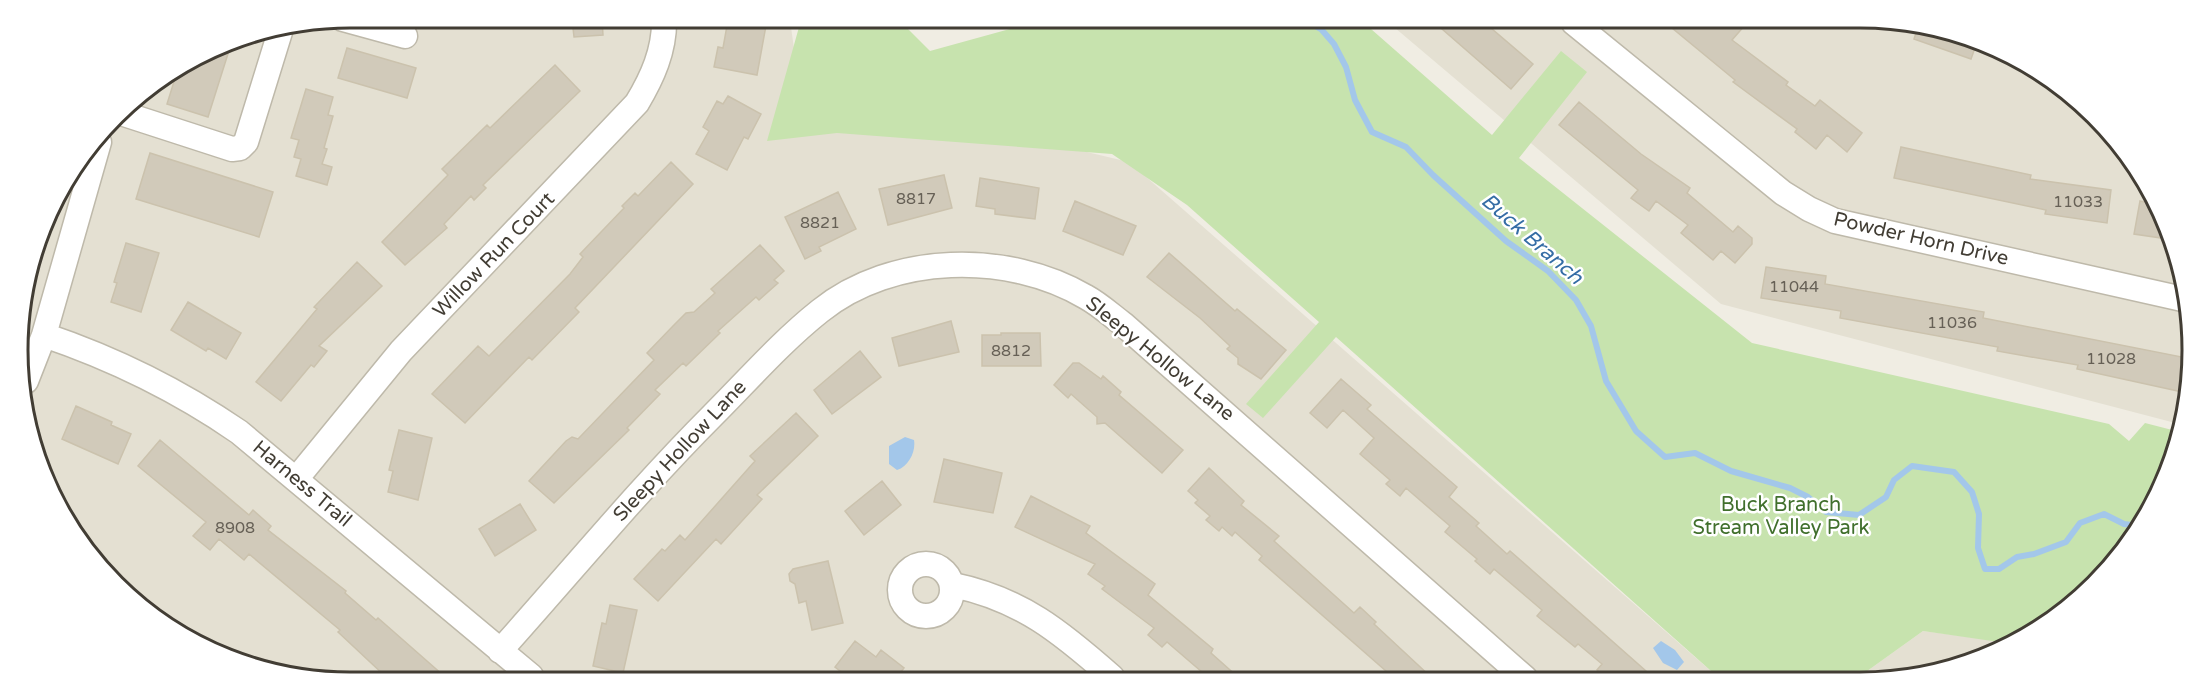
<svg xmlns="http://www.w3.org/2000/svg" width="2211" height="700" font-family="'Varela Round',sans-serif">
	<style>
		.residential { fill: #e4e0d2 }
		.green { fill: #c7e3ae }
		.water { fill: #a3c7ea }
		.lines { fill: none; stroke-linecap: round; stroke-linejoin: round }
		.stream { stroke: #a3c7ea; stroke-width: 6 }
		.building { fill: #d1caba; stroke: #cbc2ad; stroke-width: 1.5 }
		.minor-casing { stroke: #beb9aa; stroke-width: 27 }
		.minor { stroke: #fff; stroke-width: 24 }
		.labels { text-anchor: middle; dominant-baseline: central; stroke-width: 5; stroke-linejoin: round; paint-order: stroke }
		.number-label { font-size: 16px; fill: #666056 }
		.street-label { font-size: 20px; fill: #423d34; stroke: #fff }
		.park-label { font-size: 20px; fill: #406f2c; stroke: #fff }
		.water-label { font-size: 21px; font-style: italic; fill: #356da5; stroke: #fff }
		.rim { fill: none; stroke: #423d34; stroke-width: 3 }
	</style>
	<rect width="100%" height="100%" fill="#f0ede3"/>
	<path class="residential" d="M350 18 790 20 799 84 1129 162 1720 679 285 676 165 626 74 535 29 436 21 307 52 203 131 101 223 43Z
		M1388 22 1926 24 2046 74 2137 166 2187 286V415L2183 425 1721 304Z
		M1923 631 2015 643 2008 648 1905 679H1856Z"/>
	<path class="green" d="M801 20H899L930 51 1017 27 1012 21 1363 22 1492 135 1561 51 1587 72 1519 158 1752 343 2109 424 2129 441 2145 423 2180 432 2149 516 2080 599 2013 644 1923 631 1856 679H1720L1336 337 1263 418 1246 404 1319 322 1187 205 1112 154 837 133 767 141Z"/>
	<path class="water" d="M905 437 914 440C916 451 909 466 897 470L889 464V446Z
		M1661 641 1675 650 1684 662 1677 670 1663 663 1653 648Z"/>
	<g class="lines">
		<path class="stream" d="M1308 22 1321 29 1334 44 1346 67 1355 100 1372 132 1406 147 1433 175 1506 241 1548 271 1576 300 1591 326 1606 381 1636 431 1665 457 1695 453 1731 471 1790 488 1808 497 1826 512 1859 515 1886 497 1894 480 1912 466 1954 472 1972 492 1979 514 1978 548 1985 569H1999L2017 557 2034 554 2066 542 2080 523 2104 514 2124 524 2140 526"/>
	</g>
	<path class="building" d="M572 19H602L603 35 574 37Z
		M728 20H767L757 75 714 67 718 47 723 48Z
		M1434 22 1485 23 1533 64 1511 89Z
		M1666 23 1746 24 1732 40 1788 82 1786 85 1815 106 1820 100 1862 133 1847 152 1827 135 1816 149 1795 132 1797 129 1733 82 1735 80Z
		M1919 24H1926L1976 45 1971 59 1914 39Z
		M232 41 208 117 167 104 177 72 223 43Z
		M347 48 416 68 407 98 338 78Z
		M555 65 580 91 483 185 486 188 474 200 471 196 444 224 447 228 405 265 382 242 448 175 442 169 487 125 490 128Z
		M306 89 333 97 328 115 333 116 324 148 327 149 322 164 332 167 327 185 296 176 301 159 294 157 299 140 291 138Z
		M728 96 761 114 748 139 744 137 727 170 696 154 709 131 703 127 717 101 723 104Z
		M1579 102 1641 154 1690 188 1687 193 1733 232 1738 226 1752 238V244L1735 263 1721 251 1713 260 1681 233 1688 225 1656 201 1649 211 1631 198 1638 190 1559 125Z
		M1901 147 2031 175 2030 179 2111 190 2107 223 2045 214 2046 210 1894 178Z
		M150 153 273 192 259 237 136 199Z
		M671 162 693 184 575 308 579 312 532 360 529 357 465 423 432 394 478 346 489 356 570 274 583 257 580 254 624 208 622 206 635 193 638 196Z
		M944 175 952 208 888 225 879 189Z
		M980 178 1039 188 1035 219 995 214V209L976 206Z
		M838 192 856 229 819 247 821 251 805 259 785 217Z
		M1075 201 1136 226 1123 255 1063 231Z
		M2140 201 2153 204 2168 239 2134 234Z
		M126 243 159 253 141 312 111 302 117 283 114 282Z
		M760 245 784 271 774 280 778 283 759 300 756 297 718 331 720 333 686 366 683 363 655 390 660 394 627 428 629 430 554 503 529 481 566 441 572 437 578 439 654 360 647 353 673 326 686 313 694 312 715 293 711 289Z
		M1169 253 1235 311 1237 309 1286 350 1261 379 1238 364V358L1227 349 1230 346 1200 318 1147 277Z
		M357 262 382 286 319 346 327 351 314 367 311 365 281 401 256 382 317 309 314 307Z
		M1766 267 1826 276 1825 284 1984 312 1983 318 2187 358V393L2077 369 2078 365 1997 351 1998 347 1840 318 1841 311 1761 298Z
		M188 302 241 333 226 359 208 348 206 351 171 330Z
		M951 321 959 352 899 366 892 338Z
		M1001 333H1040L1041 366H982V335H1001Z
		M860 351 881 377 832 414 814 390Z
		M1073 363H1079L1101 379 1103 376 1121 392 1119 395 1183 450 1162 473 1105 423 1097 424V417L1071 394 1068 398 1054 385Z
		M1341 379 1371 405 1367 409 1457 487 1449 497 1479 523 1476 526 1507 554 1510 551 1655 679 1607 678 1597 670 1602 664 1578 644 1575 647 1537 616 1542 610 1494 569 1490 574 1475 561 1477 559 1445 532 1450 526 1406 488 1400 496 1386 484 1390 480 1360 454 1374 438 1343 410 1327 428 1310 413Z
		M76 406 112 422 111 425 131 434 118 464 62 439Z
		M796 413 818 436 757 495 762 499 721 544 716 539 658 601 634 579 662 549 665 551 680 535 685 540 755 461 750 456Z
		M399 430 432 438 418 500 388 492 393 471 389 470Z
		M160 440 249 515 253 510 271 526 268 530 346 591 345 593 376 620 378 618 444 676H385L338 632 340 630 249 554 244 560 219 539 210 550 193 536 206 522 138 466Z
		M944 459 1002 473 993 513 934 502Z
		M1209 468 1244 501 1241 505 1279 536 1274 541 1354 613 1360 607 1376 622 1374 624 1432 678H1394L1259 560 1262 556 1235 532 1232 536 1222 527 1219 531 1206 520 1210 516 1195 503 1198 500 1188 491Z
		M882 481 901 505 864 535 845 511Z
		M1031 496 1090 526 1086 533 1155 584 1148 595 1213 649 1211 653 1239 678H1209L1167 642 1162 647 1148 635 1154 628 1102 589 1105 586 1088 574 1095 564 1015 527Z
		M520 504 536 530 495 556 479 529Z
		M828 561 843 623 812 630 806 601 799 603 795 584 790 581 789 574 793 569Z
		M610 605 637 610 623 673 593 666 602 623 606 624Z
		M855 641 876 657 881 650 904 668 897 677H848L835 667Z"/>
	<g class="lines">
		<defs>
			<path id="minor" d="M343 19 405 36
				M1574 23 1783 193 1809 209 1835 221 2187 300
				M121 113 232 149 240 148 246 142 280 32
				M44 335C115 359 178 390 239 432L531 676
				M26 381 44 335 99 142
				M297 478 401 351 637 103C652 78 665 50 664 19
				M900 590a26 26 0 1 1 52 0a26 26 0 1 1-52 0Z
				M953 585C1021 599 1061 632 1112 677
				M500 651C571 572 638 490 713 415 748 380 781 342 820 311 892 253 1008 251 1086 297 1099 304 1111 315 1123 324L1525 678"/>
		</defs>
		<use href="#minor" class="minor-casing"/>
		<use href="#minor" class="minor"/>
	</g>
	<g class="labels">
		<g class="number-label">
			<text x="916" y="199">8817</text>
			<text x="2078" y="202">11033</text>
			<text x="820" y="223">8821</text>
			<text x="1794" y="287">11044</text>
			<text x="1952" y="323">11036</text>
			<text x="1011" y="351">8812</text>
			<text x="2111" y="359">11028</text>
			<text x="235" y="528">8908</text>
		</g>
		<g class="street-label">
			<text transform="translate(1921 239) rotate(13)">Powder Horn Drive</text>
			<text transform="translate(494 255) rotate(-46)">Willow Run Court</text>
			<text transform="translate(1160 359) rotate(39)">Sleepy Hollow Lane</text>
			<text transform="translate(680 451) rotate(-47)">Sleepy Hollow Lane</text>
			<text transform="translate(302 484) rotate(40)">Harness Trail</text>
		</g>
		<g class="park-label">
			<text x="1781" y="505">Buck Branch<tspan x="1781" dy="23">Stream Valley Park</tspan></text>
		</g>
		<g class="water-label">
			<text transform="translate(1532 239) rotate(41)">Buck Branch</text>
		</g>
	</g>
	<path d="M0 0H2211V700H0ZM350 28H1860A322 322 0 0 1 2182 350V350A322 322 0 0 1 1860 672H350A322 322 0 0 1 28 350V350A322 322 0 0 1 350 28Z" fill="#fff" fill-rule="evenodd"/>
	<path class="rim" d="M350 28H1860A322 322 0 0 1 2182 350V350A322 322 0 0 1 1860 672H350A322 322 0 0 1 28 350V350A322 322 0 0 1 350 28Z"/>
</svg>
